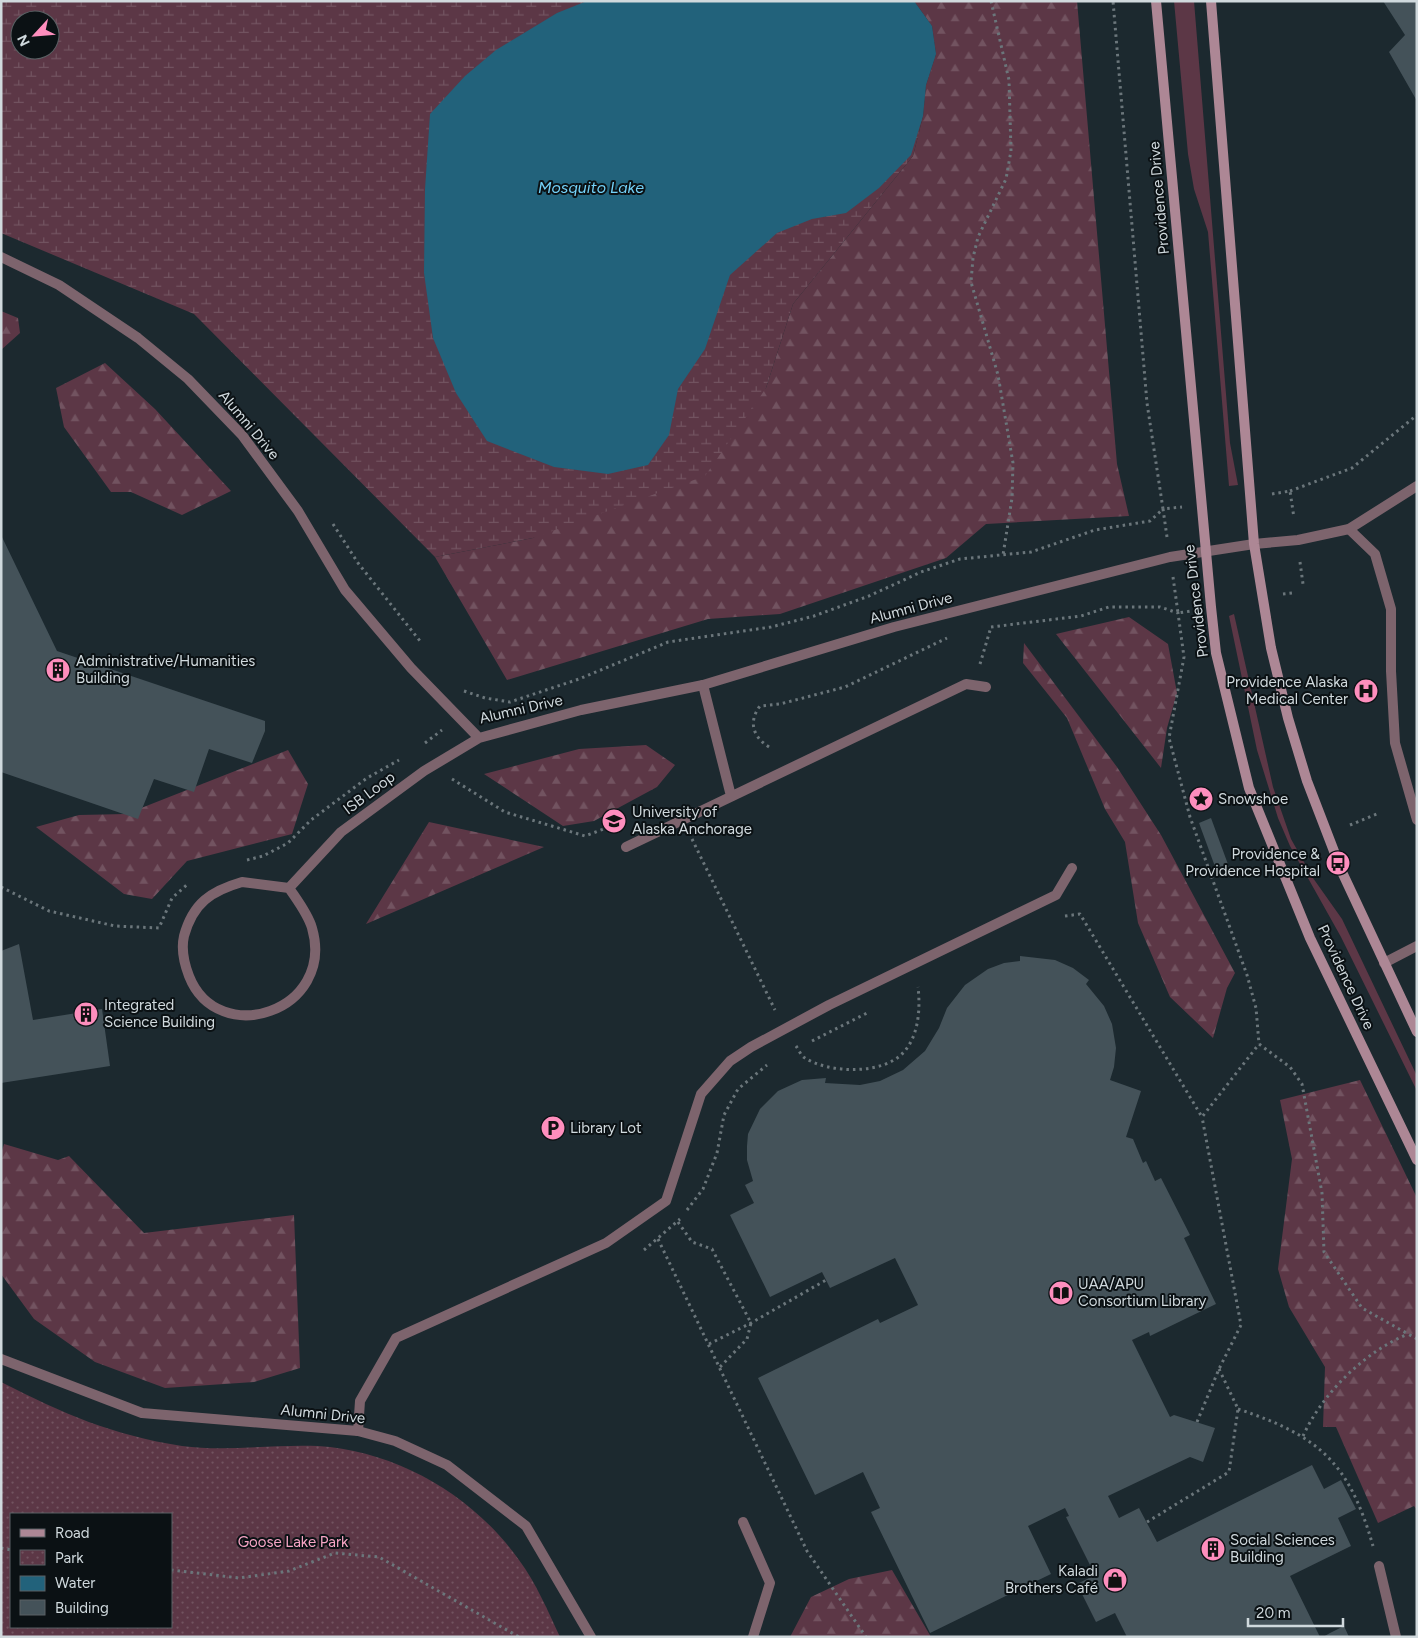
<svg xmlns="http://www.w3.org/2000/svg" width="1418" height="1638" font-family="Figtree,sans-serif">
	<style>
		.grass { fill: #5c3746 }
		.forest { fill: url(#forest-firs) }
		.wetland { fill: url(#wetland-marsh); fill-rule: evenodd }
		.park { fill: url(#park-dots); fill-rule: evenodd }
		.water { fill: #22627b }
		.building { fill: #445259 }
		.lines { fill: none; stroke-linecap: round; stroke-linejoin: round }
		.path { stroke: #6b767b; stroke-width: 3; stroke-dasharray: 2.5 4; stroke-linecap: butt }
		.lane { stroke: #7d646d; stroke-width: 10 }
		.street { stroke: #7d646d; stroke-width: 10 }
		.secondary { stroke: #ad8795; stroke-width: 10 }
		.labels { text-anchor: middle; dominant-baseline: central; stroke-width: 4; stroke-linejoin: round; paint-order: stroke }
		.street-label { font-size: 15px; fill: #d0d9dd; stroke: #0b1114 }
		.poi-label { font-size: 15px; fill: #d0d9dd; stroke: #0b1114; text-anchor: start }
		.park-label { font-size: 15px; fill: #f7a5c5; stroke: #0b1114 }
		.water-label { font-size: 16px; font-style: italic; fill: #74d2f9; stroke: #0b1114 }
	</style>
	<defs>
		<pattern id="forest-firs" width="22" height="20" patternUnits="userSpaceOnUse" patternTransform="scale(1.25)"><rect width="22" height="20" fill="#5c3746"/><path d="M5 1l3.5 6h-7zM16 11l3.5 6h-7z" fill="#725360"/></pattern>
		<pattern id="wetland-marsh" width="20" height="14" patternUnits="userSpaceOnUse" patternTransform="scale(1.25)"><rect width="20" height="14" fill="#5c3746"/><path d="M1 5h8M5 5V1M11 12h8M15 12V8" fill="none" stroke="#725360"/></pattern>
		<pattern id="park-dots" width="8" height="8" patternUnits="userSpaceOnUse" patternTransform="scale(1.25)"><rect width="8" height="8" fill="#5c3746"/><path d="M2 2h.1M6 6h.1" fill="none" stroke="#725360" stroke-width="1.8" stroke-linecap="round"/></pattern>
	</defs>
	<rect width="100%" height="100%" fill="#1c292f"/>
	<path class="grass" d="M1174 1H1194L1230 443 1238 485 1229 486 1208 232 1194 189 1188 154Z
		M1234 614 1273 787 1291 839 1313 878 1342 919 1417 1076V1091L1341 937 1290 846 1278 818 1257 750 1229 616Z"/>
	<path class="forest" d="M914 1H1077L1117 464 1129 516 986 524 946 558 780 614 708 619 507 680 435 557 533 538 766 388 793 304 913 156 923 116 926 85 936 54 932 26Z
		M1 311 18 318 20 333 1 350Z
		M105 363 155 409 231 491 182 515 131 492H111L64 427 56 388Z
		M1129 617 1168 644 1177 693 1167 728 1161 768 1056 634Z
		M1024 643 1117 767 1161 835 1235 973 1227 988 1213 1038 1170 997 1138 923 1125 842 1105 809 1067 718 1023 663Z
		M646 745 675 765 657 787 594 821 563 826 484 774 579 749Z
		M288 750 308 784 292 834 187 861 152 899 124 894 36 827 79 815 126 814Z
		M429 822 544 847 366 924Z
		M1360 1080 1417 1198V1510L1414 1506 1378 1523 1336 1427H1323L1325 1367 1289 1307 1278 1269 1292 1159 1280 1100Z
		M4 1144 58 1160 69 1156 144 1233 294 1215 300 1368 254 1382 165 1388 95 1362 34 1319 1 1274V1154Z
		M892 1570 931 1637H790L811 1597 849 1579Z"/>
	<path class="wetland" d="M1 1H914L932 26 936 54 926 85 923 116 913 156 793 304 766 388 705 476 533 538 435 557 194 314 1 233ZM20 20H50V50H20Z"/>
	<path class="park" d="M1 1382C64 1414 112 1435 182 1446 227 1452 273 1444 318 1446 397 1451 474 1496 519 1560 536 1583 548 1611 560 1637H1ZM11 1514H171V1627H11Z"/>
	<path class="water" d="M587 1H914L932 26 936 54 926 85 923 116 911 155 879 188 846 213 812 219 777 233 730 275 705 349 678 389 669 435 648 465 608 474 554 467 487 441 456 393 433 338 424 273 425 189 430 114 465 76 496 50 557 13Z"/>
	<path class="building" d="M1383 1H1417V101L1389 52 1405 35Z
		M1 535 57 651 265 721V731L252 763 209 749 194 792 154 779 138 819 1 772Z
		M1211 818 1229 867 1217 872 1199 823Z
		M19 944 33 1020 102 1009 110 1066 1 1083V951Z
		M1020 956 1055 960 1073 968 1089 980 1086 984 1104 1006 1112 1024 1116 1048 1114 1067 1110 1080 1141 1091 1126 1137 1133 1139 1143 1163 1146 1161 1155 1181 1161 1178 1190 1235 1184 1238 1216 1304 1150 1336 1149 1332 1132 1340 1170 1417 1174 1415 1215 1428 1203 1462 1190 1457 1108 1496 1119 1518 1139 1508 1157 1542 1312 1465 1324 1489 1341 1480 1356 1509 1338 1518 1351 1546 1290 1576 1320 1637H1127L1115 1613 1096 1622 1077 1584 1095 1575 1066 1517 1069 1516 1065 1508 1028 1526 1051 1574 930 1633 871 1512 880 1508 863 1472 815 1495 758 1378 878 1319 880 1323 918 1305 895 1258 830 1288 822 1272 770 1297 730 1215 754 1203 745 1185 753 1181 747 1160V1146L748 1134 760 1109 778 1091 802 1080 826 1078 825 1083 860 1085 880 1081 903 1070 925 1051 939 1028 947 1008 965 985 988 969 1004 963 1020 961Z
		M1344 1626 1349 1637H1323L1330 1633Z"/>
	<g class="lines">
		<path class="path" d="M991 1 1009 80 1011 151 1006 179 978 237 973 258 971 282 998 375 1013 463 1012 498 1003 555
			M1290 491 1352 468 1417 415
			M1272 494 1290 491 1294 518
			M333 524 358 563 420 641
			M1167 537 1163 509 1182 507
			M1300 562 1303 584
			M1173 577 1178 613 1191 611
			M1283 594 1292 593
			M991 627 1081 616 1109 607H1160L1178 613 1184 657 1169 738 1190 817 1247 975 1256 1008 1259 1044 1290 1067 1302 1084 1322 1193 1324 1252 1362 1308 1417 1339
			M980 664 991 627
			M464 691 485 698 510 702 579 679 668 642 771 627 814 616 869 596 921 572 960 559 1031 552 1095 530 1150 521 1163 509 1147 403 1113 1
			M425 743 442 730
			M769 747C753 737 748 722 760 706L780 704 845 687 947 638
			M452 779 505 812 585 836 625 821
			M1350 825 1379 813
			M692 839 775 1010
			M247 860 263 856 288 843 311 820 367 778 399 760
			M1 887 49 911 115 926 159 928 172 898 189 883
			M1065 916 1080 914 1202 1117 1259 1044
			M812 1041 869 1012
			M796 1046C799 1050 801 1056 805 1058 827 1072 871 1074 894 1060 918 1046 921 1012 918 987
			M687 1210 703 1189 717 1153 724 1115 738 1089 767 1065
			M678 1222 692 1242 712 1249 751 1323 747 1339 720 1367
			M658 1239 807 1551 866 1637
			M644 1250 680 1219
			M709 1344 751 1323 826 1280
			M1238 1409C1319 1436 1349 1462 1373 1546
			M1197 1422 1219 1369 1241 1325 1202 1117
			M1303 1436C1322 1394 1364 1352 1408 1334
			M1147 1522 1229 1472 1238 1409 1219 1369
			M1 1548 11 1550
			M171 1570 239 1578 289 1571 335 1553 379 1557 519 1637"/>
		<path class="lane" d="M1349 529 1375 554 1391 609V671L1395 743 1417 820
			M703 685 731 796
			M626 847 966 684 986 687
			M1384 963 1417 946
			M358 1431 360 1401 396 1338 606 1243 666 1201 701 1094 730 1061 751 1047 829 1005 1056 895 1072 868
			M743 1522 770 1583 753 1637
			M1379 1566 1396 1637"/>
		<path class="street" d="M1 257 59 285 138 338 188 379 242 435 298 511 345 590 411 668 479 738 581 710 703 685 894 627 1170 557 1254 544 1298 540 1349 529 1417 486
			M242 882 289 888C297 900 308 914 312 928 336 1011 218 1050 189 976 184 963 181 949 184 936 193 903 211 891 242 882Z
			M289 888 341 832 424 771 479 738
			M1 1359 142 1413 358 1431 395 1441 447 1465 526 1526 591 1637"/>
		<path class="secondary" d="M1156 1 1211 607 1216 653 1249 788 1310 938 1417 1160
			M1211 1 1254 544 1271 648 1288 718 1307 781 1342 872 1417 1032"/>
	</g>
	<defs>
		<symbol id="building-disc" viewBox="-11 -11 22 22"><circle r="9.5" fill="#fe8ebd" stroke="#0b1114"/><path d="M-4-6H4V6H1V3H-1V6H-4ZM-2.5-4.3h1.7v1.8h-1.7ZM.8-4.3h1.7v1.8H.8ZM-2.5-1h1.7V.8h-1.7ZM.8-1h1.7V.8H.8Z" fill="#111"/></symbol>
		<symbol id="hospital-disc" viewBox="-11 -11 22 22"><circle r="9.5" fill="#fe8ebd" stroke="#0b1114"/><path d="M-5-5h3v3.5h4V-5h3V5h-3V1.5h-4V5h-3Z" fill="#111"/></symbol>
		<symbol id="sight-disc" viewBox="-11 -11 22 22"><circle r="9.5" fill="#fe8ebd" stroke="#0b1114"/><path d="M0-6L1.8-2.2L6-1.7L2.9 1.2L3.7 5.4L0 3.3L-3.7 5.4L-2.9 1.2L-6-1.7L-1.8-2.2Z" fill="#111"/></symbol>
		<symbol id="university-disc" viewBox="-11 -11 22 22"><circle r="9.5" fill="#fe8ebd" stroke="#0b1114"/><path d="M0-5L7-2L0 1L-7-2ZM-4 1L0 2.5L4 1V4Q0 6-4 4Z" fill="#111"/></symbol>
		<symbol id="bus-disc" viewBox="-11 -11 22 22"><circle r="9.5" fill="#fe8ebd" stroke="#0b1114"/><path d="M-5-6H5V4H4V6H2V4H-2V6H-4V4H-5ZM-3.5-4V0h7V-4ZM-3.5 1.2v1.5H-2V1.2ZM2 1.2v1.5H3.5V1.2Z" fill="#111"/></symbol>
		<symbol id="parking-disc" viewBox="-11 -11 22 22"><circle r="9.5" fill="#fe8ebd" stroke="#0b1114"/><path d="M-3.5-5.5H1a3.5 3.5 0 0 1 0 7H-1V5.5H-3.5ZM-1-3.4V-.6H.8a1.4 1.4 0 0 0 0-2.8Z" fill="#111"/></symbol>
		<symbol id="library-disc" viewBox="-11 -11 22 22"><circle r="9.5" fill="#fe8ebd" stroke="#0b1114"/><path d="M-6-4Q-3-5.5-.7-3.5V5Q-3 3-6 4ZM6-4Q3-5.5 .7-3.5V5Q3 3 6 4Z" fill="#111"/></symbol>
		<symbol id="shop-disc" viewBox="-11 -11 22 22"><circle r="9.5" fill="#fe8ebd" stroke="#0b1114"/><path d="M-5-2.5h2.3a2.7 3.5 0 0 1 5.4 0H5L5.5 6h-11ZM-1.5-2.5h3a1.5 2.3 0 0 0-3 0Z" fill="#111"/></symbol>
	</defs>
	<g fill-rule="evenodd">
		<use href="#building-disc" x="44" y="656" width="28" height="28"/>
		<use href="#hospital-disc" x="1352" y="677" width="28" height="28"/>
		<use href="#sight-disc" x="1187" y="785" width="28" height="28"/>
		<use href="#university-disc" x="600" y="807" width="28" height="28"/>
		<use href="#bus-disc" x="1324" y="849" width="28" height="28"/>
		<use href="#building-disc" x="72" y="1000" width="28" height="28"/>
		<use href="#parking-disc" x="539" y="1114" width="28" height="28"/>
		<use href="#library-disc" x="1047" y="1279" width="28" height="28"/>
		<use href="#building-disc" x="1199" y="1535" width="28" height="28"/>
		<use href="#shop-disc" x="1101" y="1566" width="28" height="28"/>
	</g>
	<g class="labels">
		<g class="street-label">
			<text transform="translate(1159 198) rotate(-95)">Providence Drive</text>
			<text transform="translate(249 425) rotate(50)">Alumni Drive</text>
			<text transform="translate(1196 601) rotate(-97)">Providence Drive</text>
			<text transform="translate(911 608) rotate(-15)">Alumni Drive</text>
			<text transform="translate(521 709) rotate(-13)">Alumni Drive</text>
			<text transform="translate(369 793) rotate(-37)">ISB Loop</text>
			<text transform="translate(1346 977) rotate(65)">Providence Drive</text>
			<text transform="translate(323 1414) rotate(6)">Alumni Drive</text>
		</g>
		<g class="poi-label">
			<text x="76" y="661">Administrative/Humanities<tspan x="76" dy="17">Building</tspan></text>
			<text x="1348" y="682" text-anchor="end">Providence Alaska<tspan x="1348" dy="17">Medical Center</tspan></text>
			<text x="1218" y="799">Snowshoe</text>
			<text x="632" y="812">University of<tspan x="632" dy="17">Alaska Anchorage</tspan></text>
			<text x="1320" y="854" text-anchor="end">Providence &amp;<tspan x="1320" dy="17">Providence Hospital</tspan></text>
			<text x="104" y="1005">Integrated<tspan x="104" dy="17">Science Building</tspan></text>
			<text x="570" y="1128">Library Lot</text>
			<text x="1078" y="1284">UAA/APU<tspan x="1078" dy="17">Consortium Library</tspan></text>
			<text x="1230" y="1540">Social Sciences<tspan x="1230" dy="17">Building</tspan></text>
			<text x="1098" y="1571" text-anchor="end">Kaladi<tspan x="1098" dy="17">Brothers Café</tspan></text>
		</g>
		<g class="park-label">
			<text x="293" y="1542">Goose Lake Park</text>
		</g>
		<g class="water-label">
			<text x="591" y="187">Mosquito Lake</text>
		</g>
	</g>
	<rect width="1418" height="1638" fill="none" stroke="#d0d9dd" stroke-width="5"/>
	<rect x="10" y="1513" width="162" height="115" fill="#0b1114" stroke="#5a6164"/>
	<rect x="20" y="1529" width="25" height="8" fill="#ad8795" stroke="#5a6164"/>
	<text x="55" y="1538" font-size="15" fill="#d0d9dd">Road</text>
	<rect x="20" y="1550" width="25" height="15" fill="url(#park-dots)" stroke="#5a6164"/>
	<text x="55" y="1563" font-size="15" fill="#d0d9dd">Park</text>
	<rect x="20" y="1576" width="25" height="15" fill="#22627b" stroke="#5a6164"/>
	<text x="55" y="1588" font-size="15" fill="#d0d9dd">Water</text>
	<rect x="20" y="1600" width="25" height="15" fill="#445259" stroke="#5a6164"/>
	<text x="55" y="1613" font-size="15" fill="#d0d9dd">Building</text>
	<g transform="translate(35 35) rotate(244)"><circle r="24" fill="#0b1114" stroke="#5a6164"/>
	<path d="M0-4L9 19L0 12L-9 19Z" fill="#fe8ebd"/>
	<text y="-8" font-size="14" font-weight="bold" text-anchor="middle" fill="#d0d9dd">N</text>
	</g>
	<path d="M1248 1618v8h95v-8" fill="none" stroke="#d0d9dd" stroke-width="2.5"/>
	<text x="1256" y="1618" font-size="15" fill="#d0d9dd" stroke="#0b1114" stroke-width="4" paint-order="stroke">20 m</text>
</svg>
